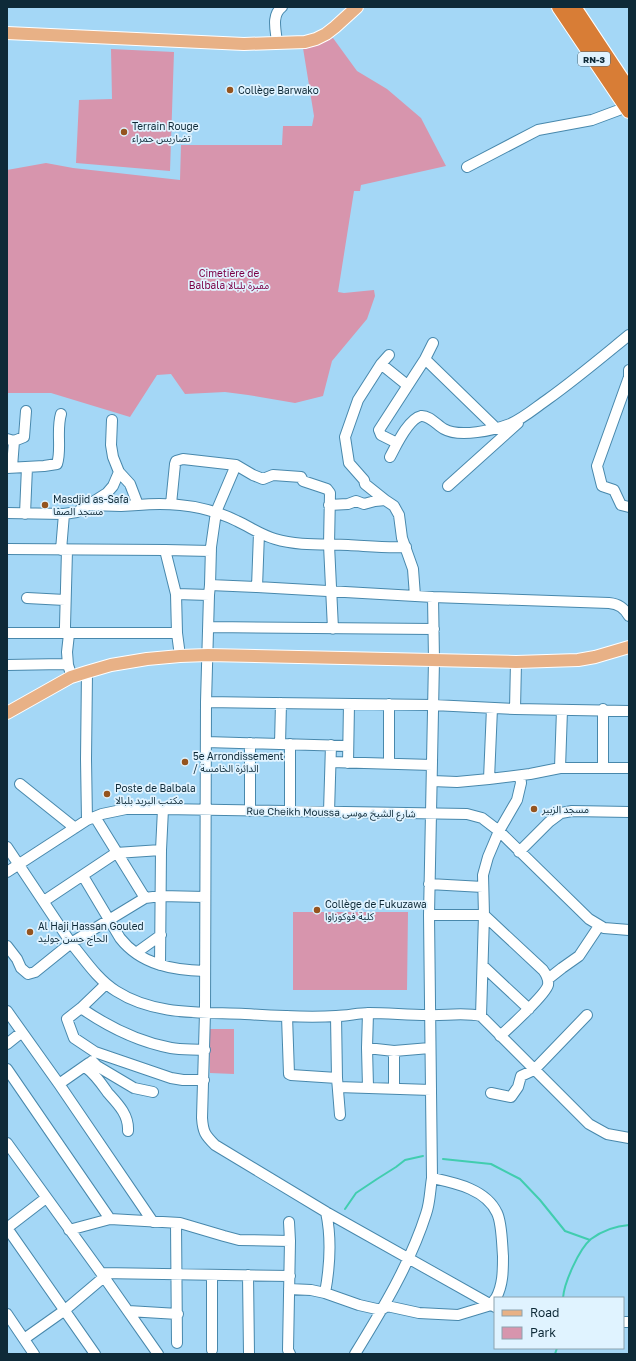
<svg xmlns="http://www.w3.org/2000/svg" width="636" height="1361" font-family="'Golos Text','Noto Sans Arabic',sans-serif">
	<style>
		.green { fill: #d795ad }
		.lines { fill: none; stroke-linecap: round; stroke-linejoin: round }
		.stream { stroke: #41cdaf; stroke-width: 2 }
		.minor-casing { stroke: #4888ac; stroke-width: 12 }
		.major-casing { stroke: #fff; stroke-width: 14 }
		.highway-casing { stroke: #fff; stroke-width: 16 }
		.minor { stroke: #fff; stroke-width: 10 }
		.major { stroke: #e8b186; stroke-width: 12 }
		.highway { stroke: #d87d36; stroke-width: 14 }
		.poi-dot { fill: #95541f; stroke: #e0f3ff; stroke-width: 1.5 }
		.labels { text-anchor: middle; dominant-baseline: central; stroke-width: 3.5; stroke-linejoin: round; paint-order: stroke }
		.shield { fill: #e0f3ff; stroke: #4d6674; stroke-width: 1 }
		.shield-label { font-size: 9px; font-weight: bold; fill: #0e2a38 }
		.poi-label { font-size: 10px; fill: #0e2a38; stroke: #e0f3ff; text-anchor: start }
		.park-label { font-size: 10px; fill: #7b0046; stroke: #e0f3ff }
		.street-label { font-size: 10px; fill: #0e2a38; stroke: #e0f3ff }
	</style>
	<rect width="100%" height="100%" fill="#a4d7f6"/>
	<path class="green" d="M333 38 357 71 387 89 421 118 446 166 361 185 360 191H354L338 292 344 293 374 290 375 296 367 319 332 361 323 396 295 403 248 395 225 392 185 394 171 374 157 375 130 417 51 393H7V170L46 163 73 168 180 180 181 145H282L283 126H312L314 116 303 48Z
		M111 49 174 52 170 171 76 163 79 100 112 99Z
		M293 912H408L407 990H293Z
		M209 1029H234V1074L210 1073Z"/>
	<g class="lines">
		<path class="stream" d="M443 1159 491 1164 520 1179 540 1200 565 1231 590 1240
			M345 1209 356 1193 377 1179 396 1167 405 1160 423 1156
			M563 1298C564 1283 579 1249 591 1239 602 1231 615 1226 629 1225
			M555 1354 557 1348"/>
		<defs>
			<path id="minor" d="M277 42C276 31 271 15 282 7
				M467 167 538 130 592 120 627 107
				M425 359 497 429
				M381 364 407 385
				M629 370V377L597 466 602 486 614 490 621 505 629 507
				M112 420 111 445 113 457 119 472 130 484 138 505C171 502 207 506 237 521 250 527 261 535 275 539 298 546 324 544 348 545 368 546 386 548 406 547
				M7 439 14 441 12 467
				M14 441 24 437 26 411
				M397 443 381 435 379 430 425 359 433 343
				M390 457C396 446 408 419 421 416 429 415 437 425 444 429 460 438 494 430 510 424 524 418 535 408 548 399 576 379 602 357 629 335
				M7 468 44 466 57 464C62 449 56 431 61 414
				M448 486 518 423
				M385 500 365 484 364 480 349 463 345 437 358 400 381 364 389 355
				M171 504 175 464 176 461 183 459 236 465 253 475 263 479 273 475 301 477 303 481 327 489 330 493 329 545 333 629
				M89 505 121 506 138 505
				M329 505 348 504 356 501 364 504 375 501 385 500 394 506 399 515 402 538 413 569 415 596
				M7 513 64 514
				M25 514 27 467
				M7 549 165 550 176 594 209 595 206 702 205 1013 202 1118C203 1132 205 1135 215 1145L326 1212 495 1307
				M61 550 64 514 77 512 107 493 113 486 119 472
				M67 550 65 626V630L69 634 67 652 68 665
				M165 550 211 551
				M210 585 211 547 216 512 236 465
				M257 587 259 533
				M209 595 210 585 257 587 433 597 609 603C619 604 624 608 629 616
				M27 598 65 600
				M209 627 434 629
				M7 633H177L176 594
				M177 633 180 656
				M7 665 63 664 68 665 70 671
				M206 702 433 705 515 709 629 711
				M515 709 516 662
				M206 742 348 746
				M280 744 281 703
				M331 762 432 765
				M348 763 349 704
				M389 763V704
				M560 768 562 710
				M603 768V709
				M489 779 492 708
				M432 781 457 782 489 779 530 774 560 768H629
				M20 784 75 828
				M250 811V743
				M290 811V744
				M329 812 331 745
				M95 817 145 898
				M87 820 86 759 87 672
				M7 847 71 943C85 960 98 980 116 991 155 1016 202 1012 245 1014 275 1016 306 1018 336 1016 347 1016 358 1013 369 1013 388 1013 408 1015 427 1015 444 1016 463 1012 481 1016L589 1124 607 1134 629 1138
				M519 852 549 822 561 813 572 811 629 812
				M7 872 87 820 102 814 126 809H163L467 814 482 818 499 831 589 919 604 928 629 930
				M83 876 120 938C141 965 173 970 205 971
				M429 884 483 887
				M44 901 116 853 161 850
				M429 915H484L543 970C546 974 549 979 548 985 546 994 509 1028 500 1036
				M7 946 17 959 21 968 28 974 35 972 71 943 145 898 161 896 205 897
				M136 953 161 935
				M160 965 161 850 163 809
				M483 966 529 1009
				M548 979 562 968 579 956 599 926
				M106 984 81 1008C107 1026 139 1042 171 1048 182 1050 193 1049 205 1050
				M81 1008 67 1019 74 1038 95 1052 171 1078 183 1080H204
				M7 1011 59 1084 153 1222
				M368 1013 367 1048 368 1087
				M287 1016 289 1074 291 1075 337 1078
				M336 1016 337 1078 340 1115
				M481 1016 484 915 483 875 488 857 499 831 517 800 521 783 520 776
				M7 1044 22 1032
				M367 1048 394 1051 430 1048
				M92 1061 97 1066 134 1088 153 1092
				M85 1067C95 1074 101 1083 108 1093 118 1104 129 1115 128 1131
				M7 1069 110 1219
				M59 1084 89 1063
				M338 1087 431 1090
				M394 1088V1051
				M491 1093 511 1097 518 1087 521 1076 534 1070 587 1015
				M7 1143 104 1277 158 1354
				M432 1178C455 1183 486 1189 497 1213 502 1223 502 1245 503 1256 503 1271 503 1285 496 1298
				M46 1198 7 1228 95 1354
				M289 1222 290 1241 288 1350 290 1354
				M176 1223 177 1343
				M69 1230 110 1219 180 1223 224 1236 239 1240 290 1241
				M101 1273 290 1276
				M212 1275V1350
				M248 1275 249 1354
				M289 1289 311 1290 325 1293 359 1305 381 1310 387 1306 419 1313 458 1315 491 1305 495 1299
				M325 1293C330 1266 332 1240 326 1212
				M128 1311 178 1314
				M7 1314 34 1354
				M623 1322H629
				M24 1339 65 1310 104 1277
				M355 1354C382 1310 410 1264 426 1214 430 1203 430 1190 432 1178L429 915 434 660 433 597"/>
			<path id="major" d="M7 33 244 44 305 42 316 39 326 34 335 27 357 7
				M7 713 71 677 87 672 111 665 147 659 180 656 208 655 516 662 578 660 595 657 629 647"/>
			<path id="highway" d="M559 7 629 111
				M574 7 629 90"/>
		</defs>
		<use href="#minor" class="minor-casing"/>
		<use href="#major" class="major-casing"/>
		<use href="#highway" class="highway-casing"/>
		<use href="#minor" class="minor"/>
		<use href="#major" class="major"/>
		<use href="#highway" class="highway"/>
	</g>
	<g class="poi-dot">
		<circle cx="230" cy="90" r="4"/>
		<circle cx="124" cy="132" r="4"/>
		<circle cx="45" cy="505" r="4"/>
		<circle cx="185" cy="762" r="4"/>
		<circle cx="107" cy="794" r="4"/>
		<circle cx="534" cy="809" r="4"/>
		<circle cx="317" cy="910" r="4"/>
		<circle cx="30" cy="932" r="4"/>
	</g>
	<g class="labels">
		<rect class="shield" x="578" y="52" width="32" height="14" rx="3"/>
		<g class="shield-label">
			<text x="594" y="59">RN-3</text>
		</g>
		<g class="poi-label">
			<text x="238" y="90">Collège Barwako</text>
			<text x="132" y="126">Terrain Rouge<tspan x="132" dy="12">تضاريس حمراء</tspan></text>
			<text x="53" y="499">Masdjid as-Safa<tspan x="53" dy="12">مسجد الصفا</tspan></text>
			<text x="193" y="756">5e Arrondissement<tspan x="193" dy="12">/ الدائرة الخامسة</tspan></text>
			<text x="115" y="788">Poste de Balbala<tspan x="115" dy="12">مكتب البريد بلبالا</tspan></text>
			<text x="542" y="809">مسجد الزبير</text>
			<text x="325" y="904">Collège de Fukuzawa<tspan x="325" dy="12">كلية فوكوزاوا</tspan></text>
			<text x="38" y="926">Al Haji Hassan Gouled<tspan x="38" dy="12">الحاج حسن جوليد</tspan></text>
		</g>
		<g class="park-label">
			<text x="229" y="273">Cimetière de<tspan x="229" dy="12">Balbala مقبرة بلبالا</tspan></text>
		</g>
		<g class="street-label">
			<text transform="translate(331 812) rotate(1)">Rue Cheikh Moussa شارع الشيخ موسى</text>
		</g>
	</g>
	<rect width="636" height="1361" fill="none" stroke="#0e2a38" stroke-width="16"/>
	<rect x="494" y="1297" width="130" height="52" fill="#e0f3ff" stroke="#8ca3af"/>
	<rect x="502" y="1310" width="20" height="6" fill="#e8b186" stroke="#8ca3af"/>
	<text x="530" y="1317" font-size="12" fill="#0e2a38">Road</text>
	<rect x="502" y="1327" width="20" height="12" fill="#d795ad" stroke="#8ca3af"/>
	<text x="530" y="1337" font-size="12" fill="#0e2a38">Park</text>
</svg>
